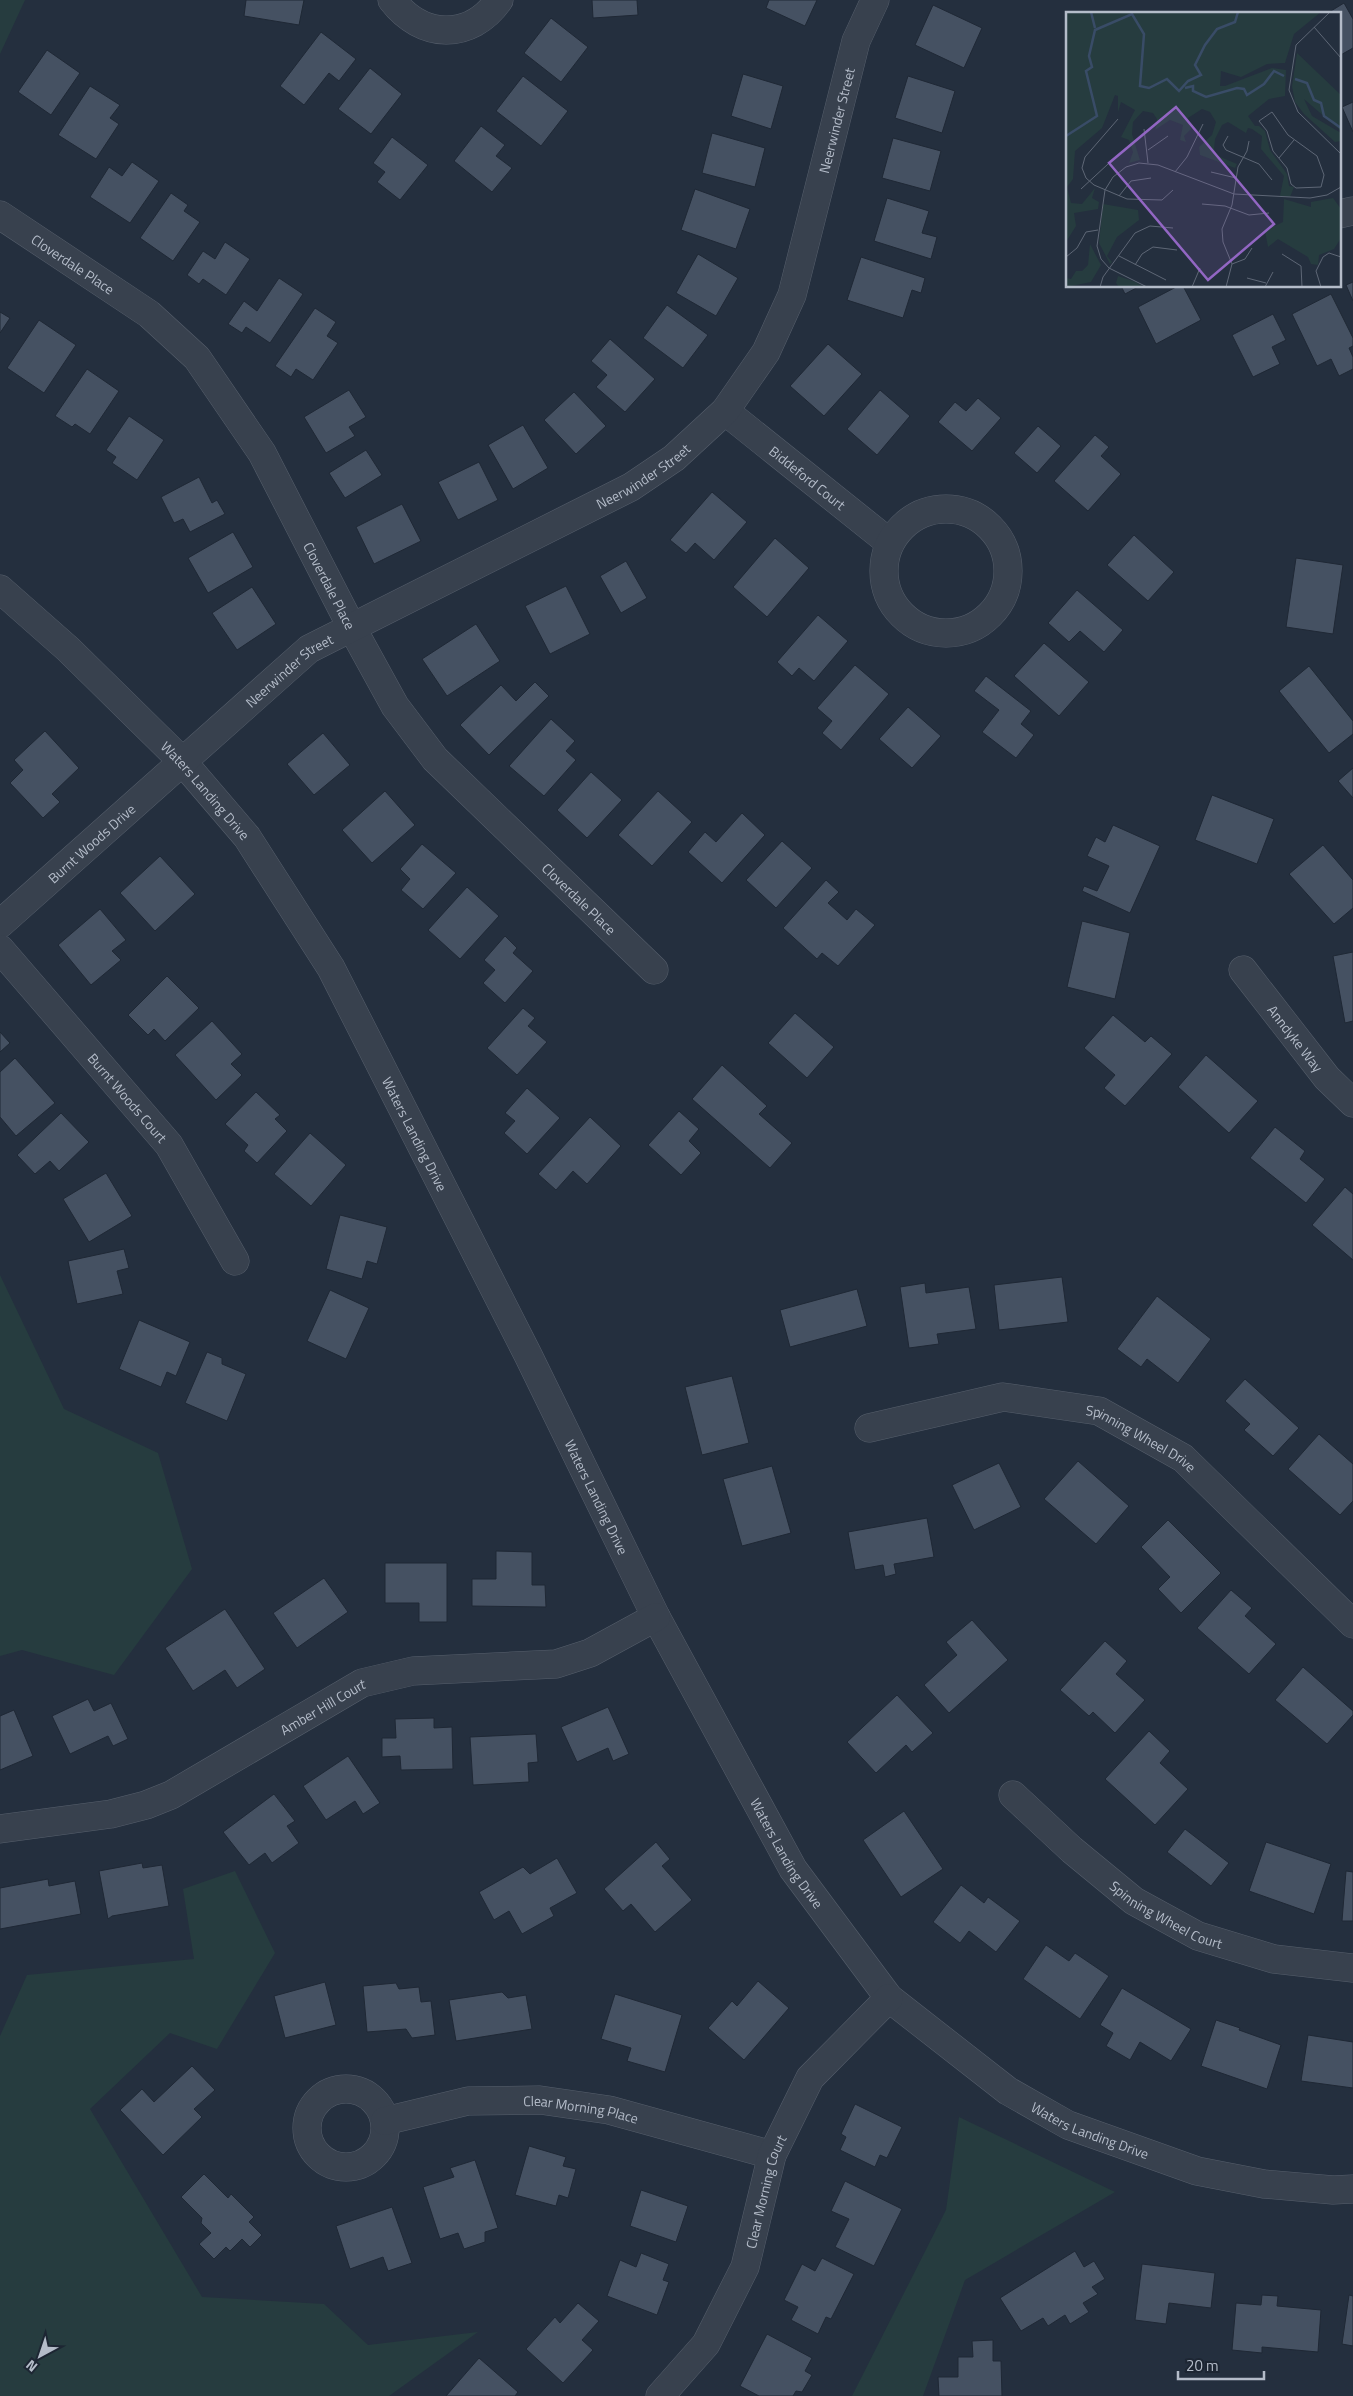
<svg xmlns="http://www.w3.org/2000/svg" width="1353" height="2396" font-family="'Titillium Web',sans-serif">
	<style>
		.green { fill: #263c3f }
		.building { fill: #455162; stroke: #1f2835 }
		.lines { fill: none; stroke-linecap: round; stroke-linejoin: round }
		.minor-casing { stroke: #565f6c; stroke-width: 29 }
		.minor { stroke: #38414e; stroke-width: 28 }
		.labels { text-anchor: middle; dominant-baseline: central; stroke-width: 4; stroke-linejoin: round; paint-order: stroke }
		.street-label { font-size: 14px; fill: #b4bcc9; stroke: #1d2633 }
		.inset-river { fill: none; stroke: #394c67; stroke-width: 2.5 }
		.inset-road { fill: none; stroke: #5e6776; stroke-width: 1 }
		.view { fill: #9266c3; fill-opacity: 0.15; stroke: #9266c3; stroke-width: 2.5 }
		.inset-edge { fill: none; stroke: #b4bcc9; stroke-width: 2.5 }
	</style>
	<rect width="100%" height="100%" fill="#242f3e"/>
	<path class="green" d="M0 0H25L0 54Z
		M0 1275 64 1409 158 1453 192 1569 114 1675 22 1650 0 1656Z
		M235 1871 275 1953 217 2049 170 2033 90 2109 202 2297 324 2304 368 2345 478 2332 389 2396H0V2036L27 1975 194 1959 183 1889Z
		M959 2117 1115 2192 965 2280 923 2396H852L946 2210Z"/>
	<path class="building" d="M246 0H304L299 25 244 16Z
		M592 0H637L638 15 593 18Z
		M769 0H817L805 26 766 8Z
		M1344 3 1353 19V48L1339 56V14H1326Z
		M933 5 982 28 964 68 915 45Z
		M551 18 588 47 561 82 524 53Z
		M321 32 356 59 339 81 329 73 304 105 280 86Z
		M47 50 80 73 51 115 18 92Z
		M370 68 402 94 371 134 338 109Z
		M743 74 783 86 771 129 731 116Z
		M523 76 568 111 541 146 496 111Z
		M908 76 955 91 942 133 895 118Z
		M90 86 120 105 110 118 119 124 96 159 58 135Z
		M1353 102V132L1342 107Z
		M481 126 505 145 496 156 512 168 492 192 454 161Z
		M712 133 765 148 755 187 702 173Z
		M392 137 428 165 400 200 377 182 385 172 373 163Z
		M893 138 941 151 930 191 882 178Z
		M132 162 159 181 130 223 90 197 109 167 122 176Z
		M695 189 750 209 736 249 681 230Z
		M171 193 188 205 184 211 200 222 173 261 140 238Z
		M887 198 929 211 922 233 937 237 931 259 874 241Z
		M225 242 250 259 226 295 203 279 199 284 187 275 203 251 215 259Z
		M698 254 738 278 716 316 676 293Z
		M861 257 925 278 921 293 912 290 903 318 847 300Z
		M279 278 303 294 270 343 246 327 242 333 228 324 244 301 257 311Z
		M1353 282V301L1346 285Z
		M1121 286H1140L1125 294Z
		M1178 286H1183L1201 320 1156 344 1138 307Z
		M1331 294 1353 338V346L1349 348 1353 357V369L1339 376 1331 359 1317 366 1292 314Z
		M667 305 708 335 683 368 643 338Z
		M315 308 336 322 327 336 338 343 313 380 296 369 291 377 275 366Z
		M0 312 10 318 0 333Z
		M1273 314 1286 340 1272 347 1280 364 1253 377 1232 335Z
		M39 320 76 345 44 393 7 368Z
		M610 339 655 379 625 412 596 387 607 375 591 361Z
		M828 344 862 374 824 416 790 386Z
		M87 369 119 391 90 434 75 424 72 427 55 416Z
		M349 390 366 417 349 427 355 436 326 453 304 417Z
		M880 390 910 416 877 455 847 429Z
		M574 392 606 426 576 454 544 420Z
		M978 398 1001 418 972 451 938 422 955 402 966 411Z
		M129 416 164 440 137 480 112 463 116 457 106 450Z
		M523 425 548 468 513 489 488 445Z
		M1038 426 1061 446 1037 473 1014 453Z
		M1095 435 1109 447 1101 456 1121 474 1088 511 1054 481Z
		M366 450 382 475 345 498 329 473Z
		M479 462 498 500 458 520 438 482Z
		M199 477 212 503 217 500 225 514 190 532 183 519 174 523 161 497Z
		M712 492 747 522 714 560 695 543 686 553 670 540Z
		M402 504 421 541 374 564 356 527Z
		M233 532 253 567 208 593 188 558Z
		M1134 535 1174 572 1148 601 1107 565Z
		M775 538 809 568 767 617 733 587Z
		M1296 558 1343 565 1333 634 1286 627Z
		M626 561 647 598 621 613 600 576Z
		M566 586 590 634 550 654 525 606Z
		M252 587 276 624 237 650 212 613Z
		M1077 590 1123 630 1104 652 1080 631 1069 642 1048 623Z
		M818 615 848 641 814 681 799 668 792 676 777 662Z
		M476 624 500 661 447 696 422 659Z
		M1044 643 1089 682 1059 716 1014 676Z
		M855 665 889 694 841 750 822 733 832 721 817 708Z
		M1309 666 1353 721V734L1329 753 1279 691Z
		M986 676 1031 711 1021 724 1034 735 1016 758 982 732 999 710 974 691Z
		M535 682 549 696 489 755 460 725 501 685 516 701Z
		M908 707 941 736 912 768 879 739Z
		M551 719 575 741 566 751 576 760 544 796 509 766Z
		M45 731 79 768 52 794 60 802 43 818 10 783 23 770 14 760Z
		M323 733 350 765 314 795 287 764Z
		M1353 768V798L1338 781Z
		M591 772 622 800 587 838 557 810Z
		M385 791 415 825 372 863 342 830Z
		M658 791 692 822 652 866 618 835Z
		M1212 795 1274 819 1257 864 1195 840Z
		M742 813 765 835 722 883 688 852 705 832 716 842Z
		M1113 825 1160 846 1130 913 1082 891 1084 886 1097 891 1109 866 1087 856 1096 837 1105 842Z
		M782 841 812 868 776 908 746 880Z
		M422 844 456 873 423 909 401 890 410 879 400 869Z
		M1323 845 1353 880V908L1334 924 1289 874Z
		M160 856 195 894 155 931 120 893Z
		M826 880 839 892 828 903 847 920 856 909 875 925 838 966 822 953 817 959 783 928Z
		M467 887 499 916 460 959 428 930Z
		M100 909 126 940 112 951 121 960 91 985 58 945Z
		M1082 921 1130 933 1115 999 1067 987Z
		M505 936 517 948 513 953 533 971 505 1003 483 983 495 970 484 960Z
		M1353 952V1021L1345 1023 1333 956Z
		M167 976 199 1008 165 1041 154 1029 148 1035 128 1015Z
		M523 1008 535 1018 528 1026 547 1042 517 1075 487 1048Z
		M795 1013 834 1047 807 1078 768 1043Z
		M1113 1015 1145 1042 1151 1036 1172 1054 1125 1106 1104 1088 1115 1075 1084 1048Z
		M212 1021 242 1054 231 1064 242 1075 216 1100 175 1055Z
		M0 1032 10 1043 0 1052Z
		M1206 1055 1258 1101 1229 1133 1178 1087Z
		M15 1058 55 1103 16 1136 0 1117V1072Z
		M722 1065 767 1106 759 1114 792 1143 770 1168 692 1099Z
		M527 1088 560 1118 527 1154 504 1133 515 1121 505 1113Z
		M256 1092 280 1115 275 1119 287 1131 257 1163 244 1151 248 1145 225 1124Z
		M679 1111 699 1129 689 1141 701 1153 681 1175 648 1145Z
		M61 1113 89 1142 59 1171 50 1161 35 1174 17 1155Z
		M590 1117 621 1146 587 1184 573 1171 556 1190 538 1174Z
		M1275 1127 1305 1151 1300 1159 1325 1179 1306 1203 1250 1158Z
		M310 1133 346 1165 311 1206 274 1174Z
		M106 1173 132 1216 89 1242 63 1199Z
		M1345 1187 1353 1194V1260L1312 1225Z
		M340 1215 387 1227 377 1264 367 1261 362 1279 326 1269Z
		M124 1249 129 1268 117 1271 123 1294 77 1304 68 1261Z
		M1062 1277 1068 1322 999 1330 994 1285Z
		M925 1283 926 1293 969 1287 976 1329 937 1334 939 1344 909 1348 900 1287Z
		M857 1289 867 1326 790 1347 780 1310Z
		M330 1290 369 1308 346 1359 307 1341Z
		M1157 1296 1211 1339 1178 1383 1147 1359 1141 1367 1117 1349Z
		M139 1320 190 1342 176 1376 167 1372 161 1387 119 1369Z
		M207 1352 222 1358V1364L246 1374 227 1421 185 1403Z
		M732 1376 749 1443 702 1455 685 1387Z
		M1245 1379 1299 1428 1273 1456 1244 1430 1250 1424 1225 1401Z
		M1319 1434 1353 1464V1501L1340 1515 1288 1469Z
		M1078 1461 1129 1506 1096 1544 1044 1499Z
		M999 1463 1021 1507 974 1530 952 1485Z
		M772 1466 791 1533 742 1546 723 1479Z
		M927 1518 934 1557 894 1564 896 1574 885 1577 883 1565 855 1570 848 1532Z
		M1168 1520 1221 1573 1181 1613 1158 1589 1170 1577 1141 1547Z
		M496 1551 532 1552V1585H545L546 1607 472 1606V1579H496Z
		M385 1563H447V1622H419V1603H385Z
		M324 1578 348 1612 297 1648 273 1613Z
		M1231 1590 1252 1608 1245 1616 1276 1644 1249 1674 1197 1628Z
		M225 1609 265 1669 237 1688 225 1670 193 1691 165 1648Z
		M972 1620 1008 1660 949 1713 924 1685 957 1655 946 1642Z
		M1105 1641 1127 1661 1116 1674 1145 1700 1115 1733 1093 1712 1089 1716 1060 1690Z
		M1303 1667 1353 1711V1715L1327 1744 1275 1700Z
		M897 1695 933 1733 912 1752 906 1745 876 1773 847 1742Z
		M88 1699 94 1711 111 1703 128 1739 113 1746 108 1736 70 1754 52 1716Z
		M608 1707 629 1754 613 1761 608 1748 577 1762 561 1727Z
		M14 1710 33 1756 0 1770V1716Z
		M434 1718V1728L452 1727 453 1769 401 1770 400 1756 382 1757V1738H396L395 1719Z
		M1149 1731 1170 1751 1160 1763 1188 1789 1155 1825 1105 1779Z
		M536 1734 538 1762 528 1763 529 1782 473 1785 470 1737Z
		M348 1756 380 1803 363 1814 355 1801 326 1820 303 1786Z
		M274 1794 295 1821 287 1826 299 1843 272 1863 265 1853 249 1865 223 1832Z
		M904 1811 943 1869 901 1897 863 1840Z
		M1185 1829 1229 1863 1211 1886 1167 1852Z
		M656 1842 670 1859 662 1866 692 1900 655 1932 631 1904 623 1911 604 1889Z
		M1266 1842 1331 1864 1314 1914 1249 1891Z
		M557 1858 577 1893 550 1908 554 1916 522 1934 509 1911 494 1920 479 1892 523 1867 530 1874Z
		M142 1863 143 1868 162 1865 169 1906 112 1916 108 1919 99 1871Z
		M1346 1871 1353 1872V1921H1342Z
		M48 1879 49 1886 75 1881 81 1914 0 1929V1888Z
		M961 1885 984 1903 988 1897 1020 1921 996 1952 969 1931 960 1943 933 1922Z
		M1046 1945 1069 1961 1075 1953 1109 1976 1080 2019 1023 1979Z
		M758 1981 789 2008 744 2060 708 2028 732 2001 737 2006Z
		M325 1982 336 2025 285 2038 274 1996Z
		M396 1983 399 1989 419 1987 421 2002 431 2001 435 2035 412 2038 406 2029 367 2032 363 1986Z
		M1122 1988 1191 2029 1171 2061 1140 2042 1130 2060 1106 2046 1113 2033 1100 2025Z
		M502 1992 508 1998 526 1995 532 2029 456 2041 449 2000Z
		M615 1994 682 2015 665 2072 627 2061 631 2048 601 2039Z
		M1216 2020 1240 2028 1239 2030 1281 2045 1267 2089 1201 2066Z
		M1308 2035 1353 2042V2088L1301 2081Z
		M192 2066 215 2090 194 2109 202 2117 163 2155 120 2110 142 2089 154 2102Z
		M855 2104 902 2127 887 2158 880 2155 875 2167 840 2150 846 2137 841 2134Z
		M529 2146 566 2157 563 2166 576 2169 568 2198 559 2195 556 2206 515 2195Z
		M475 2160 498 2228 485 2232V2242L464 2249 458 2233 440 2239 423 2187 454 2177 450 2168Z
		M204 2174 228 2198 231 2194 254 2217 249 2222 262 2235 250 2247 242 2239 230 2251 226 2247 214 2259 199 2244 211 2233 201 2223 202 2218 181 2197Z
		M845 2181 902 2209 874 2266 835 2247 849 2219 831 2211Z
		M641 2190 688 2206 676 2242 630 2226Z
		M392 2207 412 2263 388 2271 383 2257 350 2269 336 2226Z
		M1075 2251 1084 2267 1094 2261 1105 2279 1092 2287 1098 2294 1083 2303 1089 2312 1070 2324 1065 2315 1048 2326 1043 2318 1021 2331 1000 2298Z
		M641 2253 669 2264 663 2280 669 2282 657 2315 607 2296 620 2260 636 2267Z
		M822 2258 854 2274 831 2319 826 2317 818 2334 791 2320 798 2307 784 2300 802 2264 815 2271Z
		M1142 2264 1215 2273 1211 2308 1169 2303 1166 2324 1135 2320Z
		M1262 2295 1278 2296 1277 2306 1321 2310 1318 2352 1262 2347V2353L1232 2350 1236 2303 1261 2305Z
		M1349 2295 1353 2296V2346L1342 2344Z
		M578 2303 599 2321 582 2340 593 2350 563 2383 526 2349 555 2317 560 2323Z
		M767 2334 812 2358 805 2371 812 2375 802 2392 796 2391 793 2396H759L740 2386Z
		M993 2340V2361H1001L1002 2396H939L938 2377H958V2357H973L972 2341Z
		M479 2358 518 2392 515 2396H446Z"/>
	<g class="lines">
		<defs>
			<g id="minor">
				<path d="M392 0C422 39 470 41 499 0"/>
				<path d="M1339 214 1353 211"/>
				<path id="s1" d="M0 215 149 314 197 358 262 453 351 626 395 706 435 759 654 970"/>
				<path id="s2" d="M725 411 890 543"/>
				<circle cx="946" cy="571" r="62"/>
				<path id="s3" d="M0 589 68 649 182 761 247 837 331 968 528 1355 656 1617 793 1869 889 1998 1008 2091 1068 2125 1197 2171 1264 2184 1333 2190 1353 2189"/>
				<path id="s4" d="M0 924 309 649 631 487 674 458 725 411 766 352 792 295 856 41 875 0"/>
				<path id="s5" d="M0 949 169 1145 235 1261"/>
				<path id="s6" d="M1243 970 1327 1078 1353 1103"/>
				<path id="s7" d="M869 1428 1003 1397 1099 1411 1183 1458 1353 1624"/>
				<path id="s8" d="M1013 1795 1072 1850 1134 1901 1198 1936 1274 1959 1353 1968"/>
				<path id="s9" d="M0 1829 111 1814 146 1805 171 1795 362 1683 413 1671 556 1664 590 1653 656 1617"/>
				<circle cx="346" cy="2128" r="39"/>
				<path id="s10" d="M385 2121 468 2101 540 2100 609 2110 772 2155"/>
				<path id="s11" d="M660 2396 706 2344 745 2267 772 2155 810 2078 889 1998"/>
			</g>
		</defs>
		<use href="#minor" class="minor-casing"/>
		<use href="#minor" class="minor"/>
	</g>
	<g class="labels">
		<g class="street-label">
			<text stroke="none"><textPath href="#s4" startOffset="1210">Neerwinder Street</textPath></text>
			<text stroke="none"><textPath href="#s1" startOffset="88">Cloverdale Place</textPath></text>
			<text stroke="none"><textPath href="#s4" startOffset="790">Neerwinder Street</textPath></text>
			<text stroke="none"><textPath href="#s2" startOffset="106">Biddeford Court</textPath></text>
			<text stroke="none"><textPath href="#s1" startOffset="508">Cloverdale Place</textPath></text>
			<text stroke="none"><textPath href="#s4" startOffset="385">Neerwinder Street</textPath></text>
			<text stroke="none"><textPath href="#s3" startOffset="288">Waters Landing Drive</textPath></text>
			<text stroke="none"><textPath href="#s4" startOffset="122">Burnt Woods Drive</textPath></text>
			<text stroke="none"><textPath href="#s1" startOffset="912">Cloverdale Place</textPath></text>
			<text stroke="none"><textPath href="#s6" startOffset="86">Anndyke Way</textPath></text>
			<text stroke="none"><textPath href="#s5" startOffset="196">Burnt Woods Court</textPath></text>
			<text stroke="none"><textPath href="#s3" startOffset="692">Waters Landing Drive</textPath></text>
			<text stroke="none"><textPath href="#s7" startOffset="284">Spinning Wheel Drive</textPath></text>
			<text stroke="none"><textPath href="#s3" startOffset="1098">Waters Landing Drive</textPath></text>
			<text stroke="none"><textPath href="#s9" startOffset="351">Amber Hill Court</textPath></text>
			<text stroke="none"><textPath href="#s3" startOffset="1502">Waters Landing Drive</textPath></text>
			<text stroke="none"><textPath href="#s8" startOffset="196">Spinning Wheel Court</textPath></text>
			<text stroke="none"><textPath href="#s10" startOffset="199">Clear Morning Place</textPath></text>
			<text stroke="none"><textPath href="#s3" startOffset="1922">Waters Landing Drive</textPath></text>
			<text stroke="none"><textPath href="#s11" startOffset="234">Clear Morning Court</textPath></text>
		</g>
	</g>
	<g transform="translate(1066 12)">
		<rect width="275" height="275" fill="#242f3e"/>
		<path d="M0 0H255L228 22 219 51 201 52 175 65 155 59 154 74H159L206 56 220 58 219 84 203 87 182 104 189 114H193L199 119 204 138 221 162 223 174 228 175 224 185 214 184 218 164 195 137 196 124 186 117 182 116 180 121 162 110 156 113 149 127 148 137 152 144 171 152 169 156 134 143 133 135 146 123 150 110 144 100 136 97 122 106 125 117 118 124 120 130 114 128 117 113 104 108 89 118 91 107 87 101 77 99 67 110 66 122 74 148 63 151 67 140 63 128 55 125 69 98 55 90 52 100V84L49 83 36 116 9 139 7 167 1 175 5 191 16 192 29 176 26 186 33 190 32 197 8 201 10 214 0 230ZM231 41 275 83V119L238 87 246 104 275 121V129L269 130 238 102 229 90 226 74ZM267 186 275 197V226L268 237 253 243 252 253 245 252 242 245 212 227 202 235 199 219 207 215 205 207 209 214 217 210 218 187 245 195V190ZM37 192 72 198 73 208 51 225 41 244 46 250 44 252 33 231ZM24 232 35 253 25 270 0 275V266L5 267 10 259H16L22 253ZM52 264 70 270 77 275H53L50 271Z" fill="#263c3f"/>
		<path class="inset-river" d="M25 0 29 16M229 67 241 71 248 88 255 91 258 104 275 116M119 76 127 74V79L140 85 171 76 178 77 181 83 198 72 208 59 218 64M0 124 31 104 20 59 26 55 23 44 29 18 66 2 78 22 74 74 83 76 101 67 113 79 122 69 135 63 129 53 139 33 151 17 169 10 172 0"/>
		<path class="inset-road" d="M264 0 230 33 223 78 232 100 275 142M248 15 275 46M206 100 222 123 251 144 258 163 255 175 230 176 225 172 221 156 207 139 201 119 193 109ZM52 107 19 145 16 156 20 166 28 173 61 187 96 188 107 178M78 117 82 151M162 124 157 133 160 138 193 152 206 168M82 138 102 124M213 146 228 128M109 160 121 145 137 112M145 160 170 166M15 177 55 140M53 184 65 169 85 166M136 192 159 194 183 203 203 201M216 242 235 254 236 275M53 244 100 268M0 245 11 236 20 220 32 218M166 252 179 247 186 236M69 253 76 242 87 235 111 238M181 266 200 271M34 275 37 265 69 221 84 214 107 216M81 275 43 256 35 247 31 234 39 178 47 165 60 155 73 151 92 153 168 182 244 186 261 183 275 175M126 275 134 256M160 275 166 252 157 230 156 217 166 193 172 155 181 139 183 129M199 275 207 260M255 275 250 259 257 245 263 241 275 245"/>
		<path class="view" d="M110 95 208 212 142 268 43 151Z"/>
		<rect width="275" height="275" class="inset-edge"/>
	</g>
	<g transform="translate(40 2356) rotate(220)" stroke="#1d2633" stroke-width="4" paint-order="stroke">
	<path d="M0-4L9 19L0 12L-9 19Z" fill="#b4bcc9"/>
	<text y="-8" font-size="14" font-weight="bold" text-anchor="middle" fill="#b4bcc9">N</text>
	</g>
	<path d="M1178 2371v8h86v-8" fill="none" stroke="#b4bcc9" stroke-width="2.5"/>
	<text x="1186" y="2371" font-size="15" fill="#b4bcc9" stroke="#1d2633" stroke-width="4" paint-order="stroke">20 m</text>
</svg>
